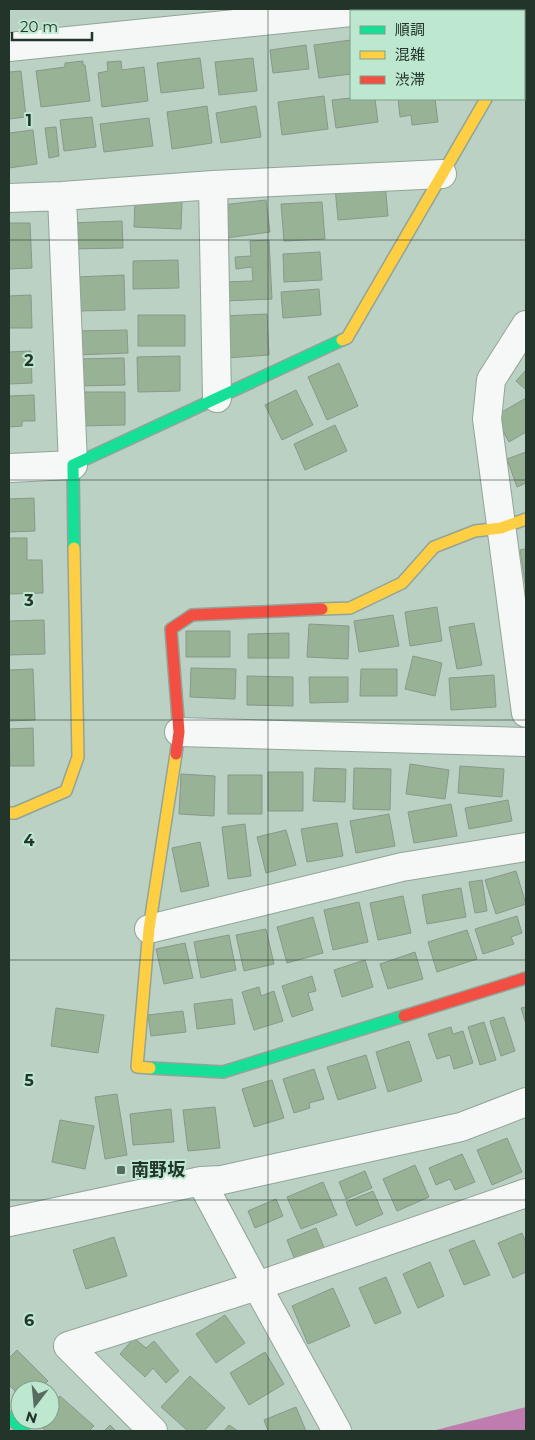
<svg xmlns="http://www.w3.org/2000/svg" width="535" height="1440" font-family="Montserrat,'Noto Sans JP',sans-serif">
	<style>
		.water { fill: #bf7caf }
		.building { fill: #98b296; stroke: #89988b }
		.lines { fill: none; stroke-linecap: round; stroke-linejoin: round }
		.street-casing { stroke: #92a499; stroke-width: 30 }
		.fast-casing { stroke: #92a499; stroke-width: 14 }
		.slow-casing { stroke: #92a499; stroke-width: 14 }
		.jam-casing { stroke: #92a499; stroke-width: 14 }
		.street { stroke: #f5f8f6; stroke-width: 28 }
		.fast { stroke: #16e098; stroke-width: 11 }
		.slow { stroke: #ffcf43; stroke-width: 11 }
		.jam { stroke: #f24e42; stroke-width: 11 }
		.grid { fill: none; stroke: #23342a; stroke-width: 1; stroke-opacity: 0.55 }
		.poi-dot { fill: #586b60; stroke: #bde7ce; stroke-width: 2 }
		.labels { text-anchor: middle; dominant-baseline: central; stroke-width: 4; stroke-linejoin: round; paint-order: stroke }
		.poi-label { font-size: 18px; font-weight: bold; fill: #23342a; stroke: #bde7ce; text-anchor: start }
		.grid-label { font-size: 16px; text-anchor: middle; font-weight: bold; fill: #23342a; stroke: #bde7ce; stroke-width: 4; stroke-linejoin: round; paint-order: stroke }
	</style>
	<rect width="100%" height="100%" fill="#bad1c3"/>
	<path class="water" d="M526 1407V1431H437L436 1430Z"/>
	<path class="building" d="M351 40V74L319 78 314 45Z
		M306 45 309 69 273 73 270 50Z
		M200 58 204 88 161 93 157 63Z
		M253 58 257 91 219 95 215 62Z
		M83 61V65H85L90 101 41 107 36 71 65 67V63Z
		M121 61 122 70 144 67 148 101 102 107 98 73 108 71 107 62Z
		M21 71 26 117 9 119V72Z
		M324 96 328 129 282 135 278 102Z
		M351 98 375 99 378 122 336 128 332 100Z
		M398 99H435L438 122 412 125 411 115 400 117Z
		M207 106 212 143 172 149 167 112Z
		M256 106 261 137 221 143 216 113Z
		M92 117 96 147 64 151 60 120Z
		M149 118 153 146 104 152 100 124Z
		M56 127 59 156 49 158 45 128Z
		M33 130 37 164 9 168V133Z
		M385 183 388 216 338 220 335 187Z
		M135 199 182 201 181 229 134 227Z
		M266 200 270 232 226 238 222 205Z
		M322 202 325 239 284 241 281 204Z
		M122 221 123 248 69 249V223Z
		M9 223H30L32 268 9 269Z
		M269 240 272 299 225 301 224 282 253 281 252 267 236 269 235 257 251 256 250 241Z
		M320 252 322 280 284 282 283 254Z
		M178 260 179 288 133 289V261Z
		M124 275 125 310 78 311 76 277Z
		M319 289 321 315 283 318 281 292Z
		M31 295 32 328H9V296Z
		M267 314 269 355 226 358 223 316Z
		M138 315H185V346H138Z
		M127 330 128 353 76 355V331Z
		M31 351 32 383 9 384V352Z
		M180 356V391L138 392 137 357Z
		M124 358 125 385 78 386V359Z
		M339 363 358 406 327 420 308 377Z
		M526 370V390L516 381Z
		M296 390 313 425 282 440 265 405Z
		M78 392H125V425L79 426Z
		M34 395 35 421H22V426L9 427V396Z
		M526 398V432L509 442 495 416Z
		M335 425 347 451 305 470 294 444Z
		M526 452V483L517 487 507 459Z
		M34 498 35 531 9 532V499Z
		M9 538H27V560H42L43 593 9 594Z
		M526 549V589L520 550Z
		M437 607 442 641 410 646 405 612Z
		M393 615 399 646 359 652 354 621Z
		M44 620 45 654 9 655V621Z
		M474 623 482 665 457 669 449 627Z
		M309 624 349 626 348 659 307 657Z
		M186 631H230V657H186Z
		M289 633V658H248V634Z
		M413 656 442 663 435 696 405 689Z
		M191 668 236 669 235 699 190 697Z
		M33 669 35 720 9 721V670Z
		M361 669H397V696H360Z
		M494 675 496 707 451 710 449 678Z
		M247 676 293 677V706L247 705Z
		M309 677H348V702L310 703Z
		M33 728 34 766H10L9 729Z
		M410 764 449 770 445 799 406 794Z
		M460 766 504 769 502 797 458 793Z
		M315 768 346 769 345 802 313 801Z
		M354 768 391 769 390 810 353 809Z
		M268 772H303V811H268Z
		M181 774 215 776 214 816 179 814Z
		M228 775H262V814H228Z
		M508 800 512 821 469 829 465 808Z
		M451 804 457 836 414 843 408 812Z
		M389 814 395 846 356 853 350 821Z
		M337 823 343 856 307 862 301 829Z
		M245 824 251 876 228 879 222 827Z
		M286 830 296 865 266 873 257 837Z
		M200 842 209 886 181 892 172 848Z
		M516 871 526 904 496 914 485 880Z
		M482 880 487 911 475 913 469 882Z
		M461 888 466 917 427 924 422 895Z
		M403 896 411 933 378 940 370 903Z
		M359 902 368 942 333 950 324 910Z
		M517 916 522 933 511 937 514 944 483 954 475 929Z
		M313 917 323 953 287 963 277 927Z
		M266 929 274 964 244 971 236 935Z
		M467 930 477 959 437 972 428 942Z
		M229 935 236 970 201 978 194 942Z
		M185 943 193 978 164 984 156 949Z
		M415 952 423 979 388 989 380 964Z
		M365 960 373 987 342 997 334 970Z
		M312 976 316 991 308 993 313 1010 292 1017 282 986Z
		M259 987 261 996 274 991 283 1021 254 1030 242 992Z
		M232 999 235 1024 197 1029 194 1004Z
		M526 1007V1024L521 1008Z
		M56 1008 104 1015 98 1053 51 1046Z
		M183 1011 186 1032 151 1036 148 1015Z
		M504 1017 515 1051 501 1056 490 1021Z
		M484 1022 496 1060 480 1065 468 1027Z
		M451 1027 453 1034 463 1031 473 1063 454 1069 450 1055 437 1059 428 1034Z
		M409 1041 422 1081 388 1092 376 1052Z
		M366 1055 376 1088 338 1100 327 1067Z
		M314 1069 324 1099 309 1103 310 1108 294 1113 283 1079Z
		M272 1080 284 1118 254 1127 242 1089Z
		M117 1094 127 1155 105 1159 95 1097Z
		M215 1107 220 1148 188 1151 183 1110Z
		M171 1109 174 1142 133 1145 130 1114Z
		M60 1120 94 1126 85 1169 52 1162Z
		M507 1138 522 1172 492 1185 477 1150Z
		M462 1154 475 1182 455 1190 450 1179 436 1185 429 1168Z
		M415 1165 429 1197 397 1211 383 1179Z
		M365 1171 372 1188 346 1199 339 1182Z
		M323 1182 337 1215 301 1229 287 1197Z
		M373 1191 383 1214 356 1226 346 1202Z
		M276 1199 283 1216 255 1228 248 1211Z
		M316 1228 326 1252 297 1265 287 1240Z
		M522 1233 526 1243V1272L513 1278 498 1243Z
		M114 1237 127 1276 86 1289 73 1250Z
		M474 1240 490 1275 464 1285 449 1250Z
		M430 1262 444 1296 418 1308 403 1274Z
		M386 1277 401 1313 375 1324 359 1288Z
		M333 1288 350 1326 308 1344 292 1306Z
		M225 1315 245 1343 216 1363 196 1334Z
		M134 1338 146 1348 154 1341 179 1371 166 1383 153 1368 145 1377 120 1354Z
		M17 1350 48 1381 39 1390H20V1396L9 1385V1358Z
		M265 1352 284 1384 249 1405 230 1373Z
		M190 1376 225 1408 204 1431H188L161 1407Z
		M60 1396 94 1426 89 1431H46L36 1422 38 1420H50V1407Z
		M296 1407 306 1431H268L264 1420Z
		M110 1425 116 1431H104Z
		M229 1425 238 1431H224Z"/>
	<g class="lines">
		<defs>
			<path id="street" d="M359 11 383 9
				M524 36 526 32
				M9 47 351 12
				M213 185 217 398
				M9 198 62 196 213 185 442 174
				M526 325 491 380 487 419 526 713
				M9 468 73 465 62 196
				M179 732 526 742
				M149 929 402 867 526 847
				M201 1181 257 1286 337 1431
				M9 1222 201 1181 222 1180 461 1127 526 1102
				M153 1431 68 1346 257 1286 526 1193"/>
			<path id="fast" d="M74 548 73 465 342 340
				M150 1068 223 1072 404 1016
				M9 1417 24 1431"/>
			<path id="slow" d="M342 340 347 338 486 99
				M322 609 350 608 402 583 434 547 475 531 501 528 526 519
				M9 813H15L66 791 78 757 74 548
				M150 1068 137 1067 149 929 176 754"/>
			<path id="jam" d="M176 754 179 732 171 629 192 615 322 609
				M404 1016 526 978"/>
		</defs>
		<use href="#street" class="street-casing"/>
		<use href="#fast" class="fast-casing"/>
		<use href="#slow" class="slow-casing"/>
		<use href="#jam" class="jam-casing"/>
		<use href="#street" class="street"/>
		<use href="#fast" class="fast"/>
		<use href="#slow" class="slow"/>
		<use href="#jam" class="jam"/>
	</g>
	<path class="grid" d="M268 9V1431M9 240H526M9 480H526M9 720H526M9 960H526M9 1200H526"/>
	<rect class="poi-dot" x="116" y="1165" width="10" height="10" rx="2.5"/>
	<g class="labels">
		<g class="poi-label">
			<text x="131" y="1170">南野坂</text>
		</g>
	</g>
	<g class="grid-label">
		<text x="29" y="126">1</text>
		<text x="29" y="366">2</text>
		<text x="29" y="606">3</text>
		<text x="29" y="846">4</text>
		<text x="29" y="1086">5</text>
		<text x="29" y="1326">6</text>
	</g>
	<rect width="535" height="1440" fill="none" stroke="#23342a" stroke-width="20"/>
	<rect x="350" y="10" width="175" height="90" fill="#bde7ce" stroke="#7f9f8c"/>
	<rect x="360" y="26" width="25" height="8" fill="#16e098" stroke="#7f9f8c"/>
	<text x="395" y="35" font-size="15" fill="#23342a">順調</text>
	<rect x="360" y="51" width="25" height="8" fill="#ffcf43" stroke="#7f9f8c"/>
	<text x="395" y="60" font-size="15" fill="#23342a">混雑</text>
	<rect x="360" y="76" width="25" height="8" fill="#f24e42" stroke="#7f9f8c"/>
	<text x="395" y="85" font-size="15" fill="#23342a">渋滞</text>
	<g transform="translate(35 1405) rotate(196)"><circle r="24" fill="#bde7ce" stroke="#7f9f8c"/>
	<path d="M0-4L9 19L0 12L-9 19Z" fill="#586b60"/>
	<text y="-8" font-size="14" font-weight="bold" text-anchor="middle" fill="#23342a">N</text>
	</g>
	<path d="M12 32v8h80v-8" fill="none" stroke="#23342a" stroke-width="2.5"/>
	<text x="20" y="32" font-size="15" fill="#23342a" stroke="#bde7ce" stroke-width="4" paint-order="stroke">20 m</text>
</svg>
